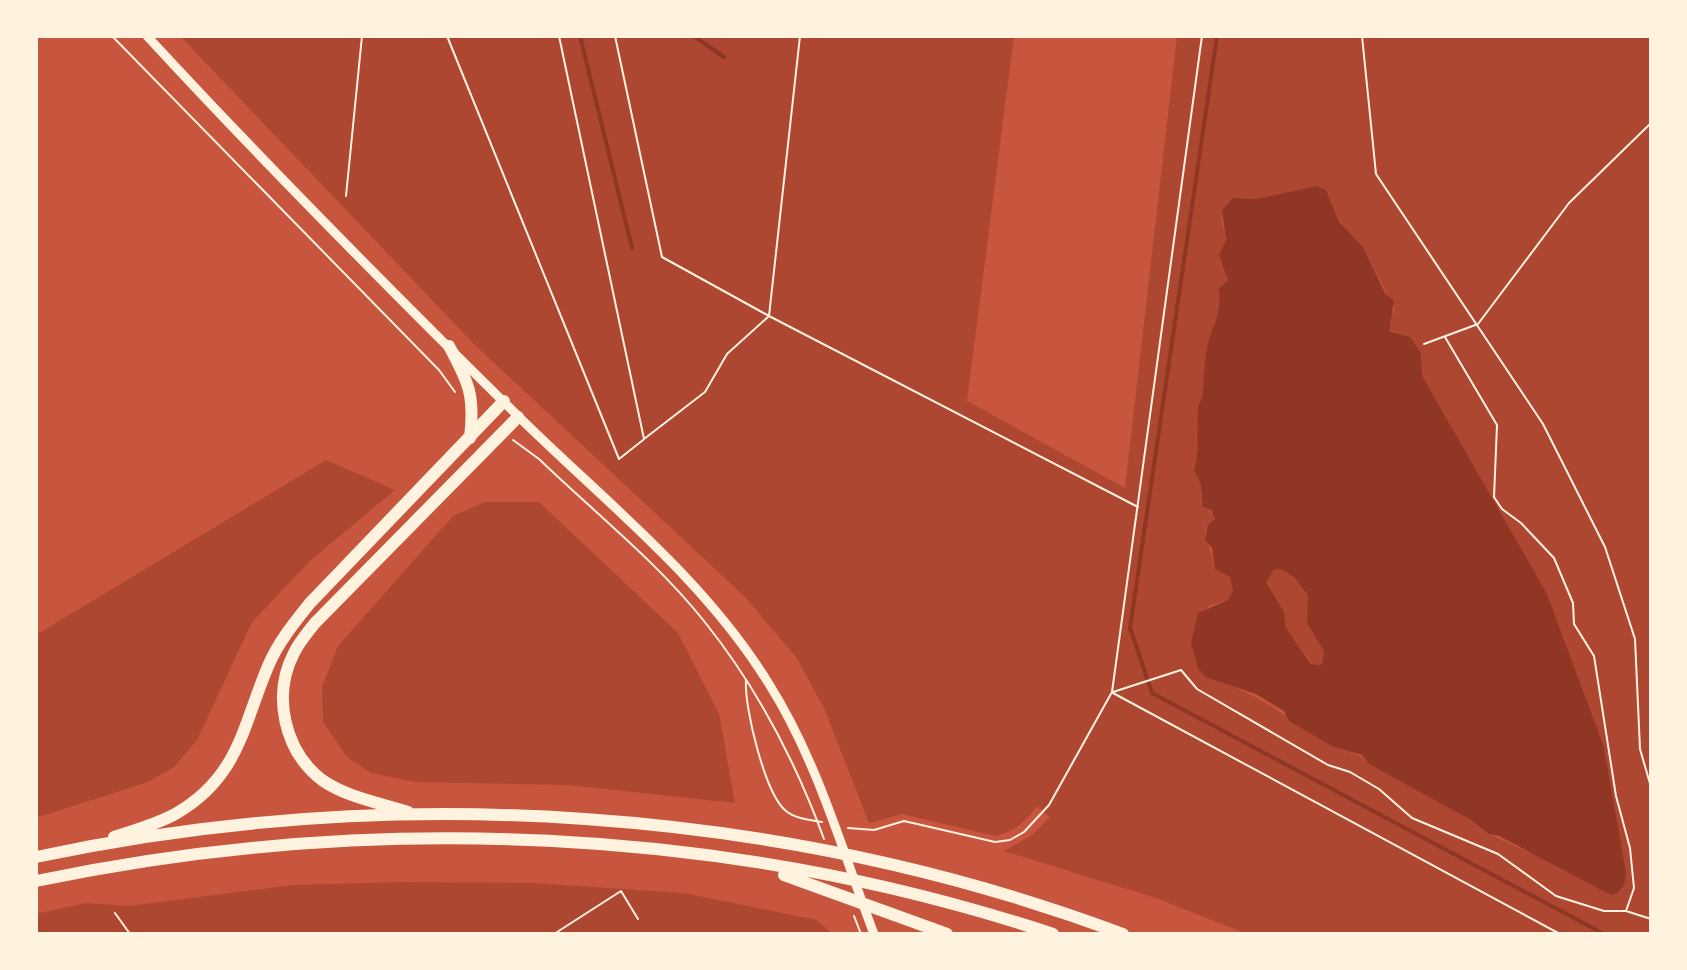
<svg xmlns="http://www.w3.org/2000/svg" width="1687" height="970" font-family="'Source Sans 3',sans-serif">
	<style>
		.green { fill: #ae4732; fill-rule: evenodd }
		.water { fill: #8f3625; fill-rule: evenodd }
		.lines { fill: none; stroke-linecap: round; stroke-linejoin: round }
		.stream { stroke: #8f3625; stroke-width: 4 }
		.path { stroke: #fff3e0; stroke-width: 2 }
		.secondary { stroke: #fff3e0; stroke-width: 9 }
		.motorway { stroke: #fff3e0; stroke-width: 12 }
	</style>
	<rect width="100%" height="100%" fill="#c8553d"/>
	<path class="green" d="M180 36H1014L967 401 1125 488 1177 36H1651V934H1247L1156 898 1004 851 1032 835 1050 817 1037 806C1025 822 1015 832 995 836L902 814 869 823 824 708 796 657 745 597 475 345ZM1316 186 1326 190 1339 222 1363 247 1395 309 1388 324 1389 330 1410 337 1421 353 1422 376 1604 747 1626 872 1623 889 1618 893 1489 834 1471 820 1370 764C1358 751 1344 753 1331 745 1284 717 1259 692 1205 677L1208 606 1228 600 1233 591 1230 577 1215 569 1205 531 1214 522V515L1201 504V485L1194 470C1200 451 1196 429 1198 409 1198 403 1203 398 1203 392 1204 377 1204 363 1207 348 1213 321 1221 321 1219 288L1228 281 1219 255 1226 240 1221 217 1233 198 1257 199Z
		M326 460 395 490 312 559 252 622 197 740 174 767 148 782 36 818V635Z
		M485 502H539L678 633 719 714 735 803 568 785 416 782 371 773 347 757 323 722 322 687 338 646 453 516Z
		M1280 569 1294 577 1308 595 1307 623 1324 651 1322 665 1312 664 1286 628 1284 612 1266 582 1274 570Z
		M404 882 534 883 683 893 817 920 832 934H36V914L86 903 129 906 293 885Z"/>
	<path class="water" d="M1316 186 1326 190 1339 222 1363 247 1385 293 1394 301 1389 331 1410 337 1421 353 1422 376 1546 592 1604 747 1626 872C1625 884 1624 892 1611 895L1499 836 1489 834 1471 820 1369 764 1362 755 1334 747 1289 721 1284 711 1256 694 1205 677 1198 668 1191 643 1198 613 1228 600 1233 591 1230 577 1215 569 1212 548 1205 540 1208 525 1215 519 1212 511 1202 506 1201 485 1194 470C1200 452 1196 428 1198 409 1198 403 1203 398 1203 391 1204 377 1204 363 1207 348 1213 320 1221 321 1219 288L1228 281 1219 255 1226 240 1222 210 1233 198 1257 199ZM1280 569 1294 577 1308 595 1307 623 1324 651 1322 665 1311 664 1286 628 1284 612 1266 582 1274 570Z"/>
	<g class="lines">
		<path class="stream" d="M580 36 632 248
			M694 36 724 57
			M1217 36 1130 628 1152 693 1604 934"/>
		<path class="path" d="M112 36 439 370 455 392
			M447 36 619 459 643 440
			M559 36 644 439 705 392 727 354 769 316 662 257 615 36
			M800 36 769 316 1138 507
			M1362 36 1376 174 1543 424 1605 547 1635 639 1640 749 1651 787
			M346 196 362 36
			M1445 337 1497 425 1494 497 1502 509 1521 523 1554 558 1573 603 1574 624 1594 656 1616 796 1630 848 1634 888 1626 911
			M1424 344 1478 324 1569 203 1651 123
			M513 440 539 459C594 512 657 562 704 621 757 687 795 760 824 839
			M746 680C744 707 765 794 786 811 796 819 810 820 822 822
			M1113 692 1181 670 1197 689 1328 765 1350 772 1379 789 1412 818 1498 854 1556 896 1604 911H1626L1651 919
			M1113 693 1560 934
			M848 828 874 830 904 821 995 842 1010 840 1024 832 1049 805 1112 692 1202 36
			M115 913 130 934
			M854 916 861 934
			M554 934 621 891 638 919"/>
		<path class="secondary" d="M147 36C267 166 392 292 518 416 605 502 704 578 769 684 817 760 842 850 874 934"/>
		<path class="motorway" d="M449 346C469 383 475 396 470 438
			M408 812C380 803 346 797 322 780 284 751 272 695 294 653 299 642 308 632 315 623L518 417
			M114 837C135 830 158 824 177 813 240 776 243 724 269 664 279 641 295 622 310 603L504 401
			M36 857C393 781 781 806 1123 934
			M784 875 947 934
			M36 881C371 811 728 826 1053 934"/>
	</g>
	<rect width="1687" height="970" fill="none" stroke="#fff3e0" stroke-width="76"/>
</svg>
